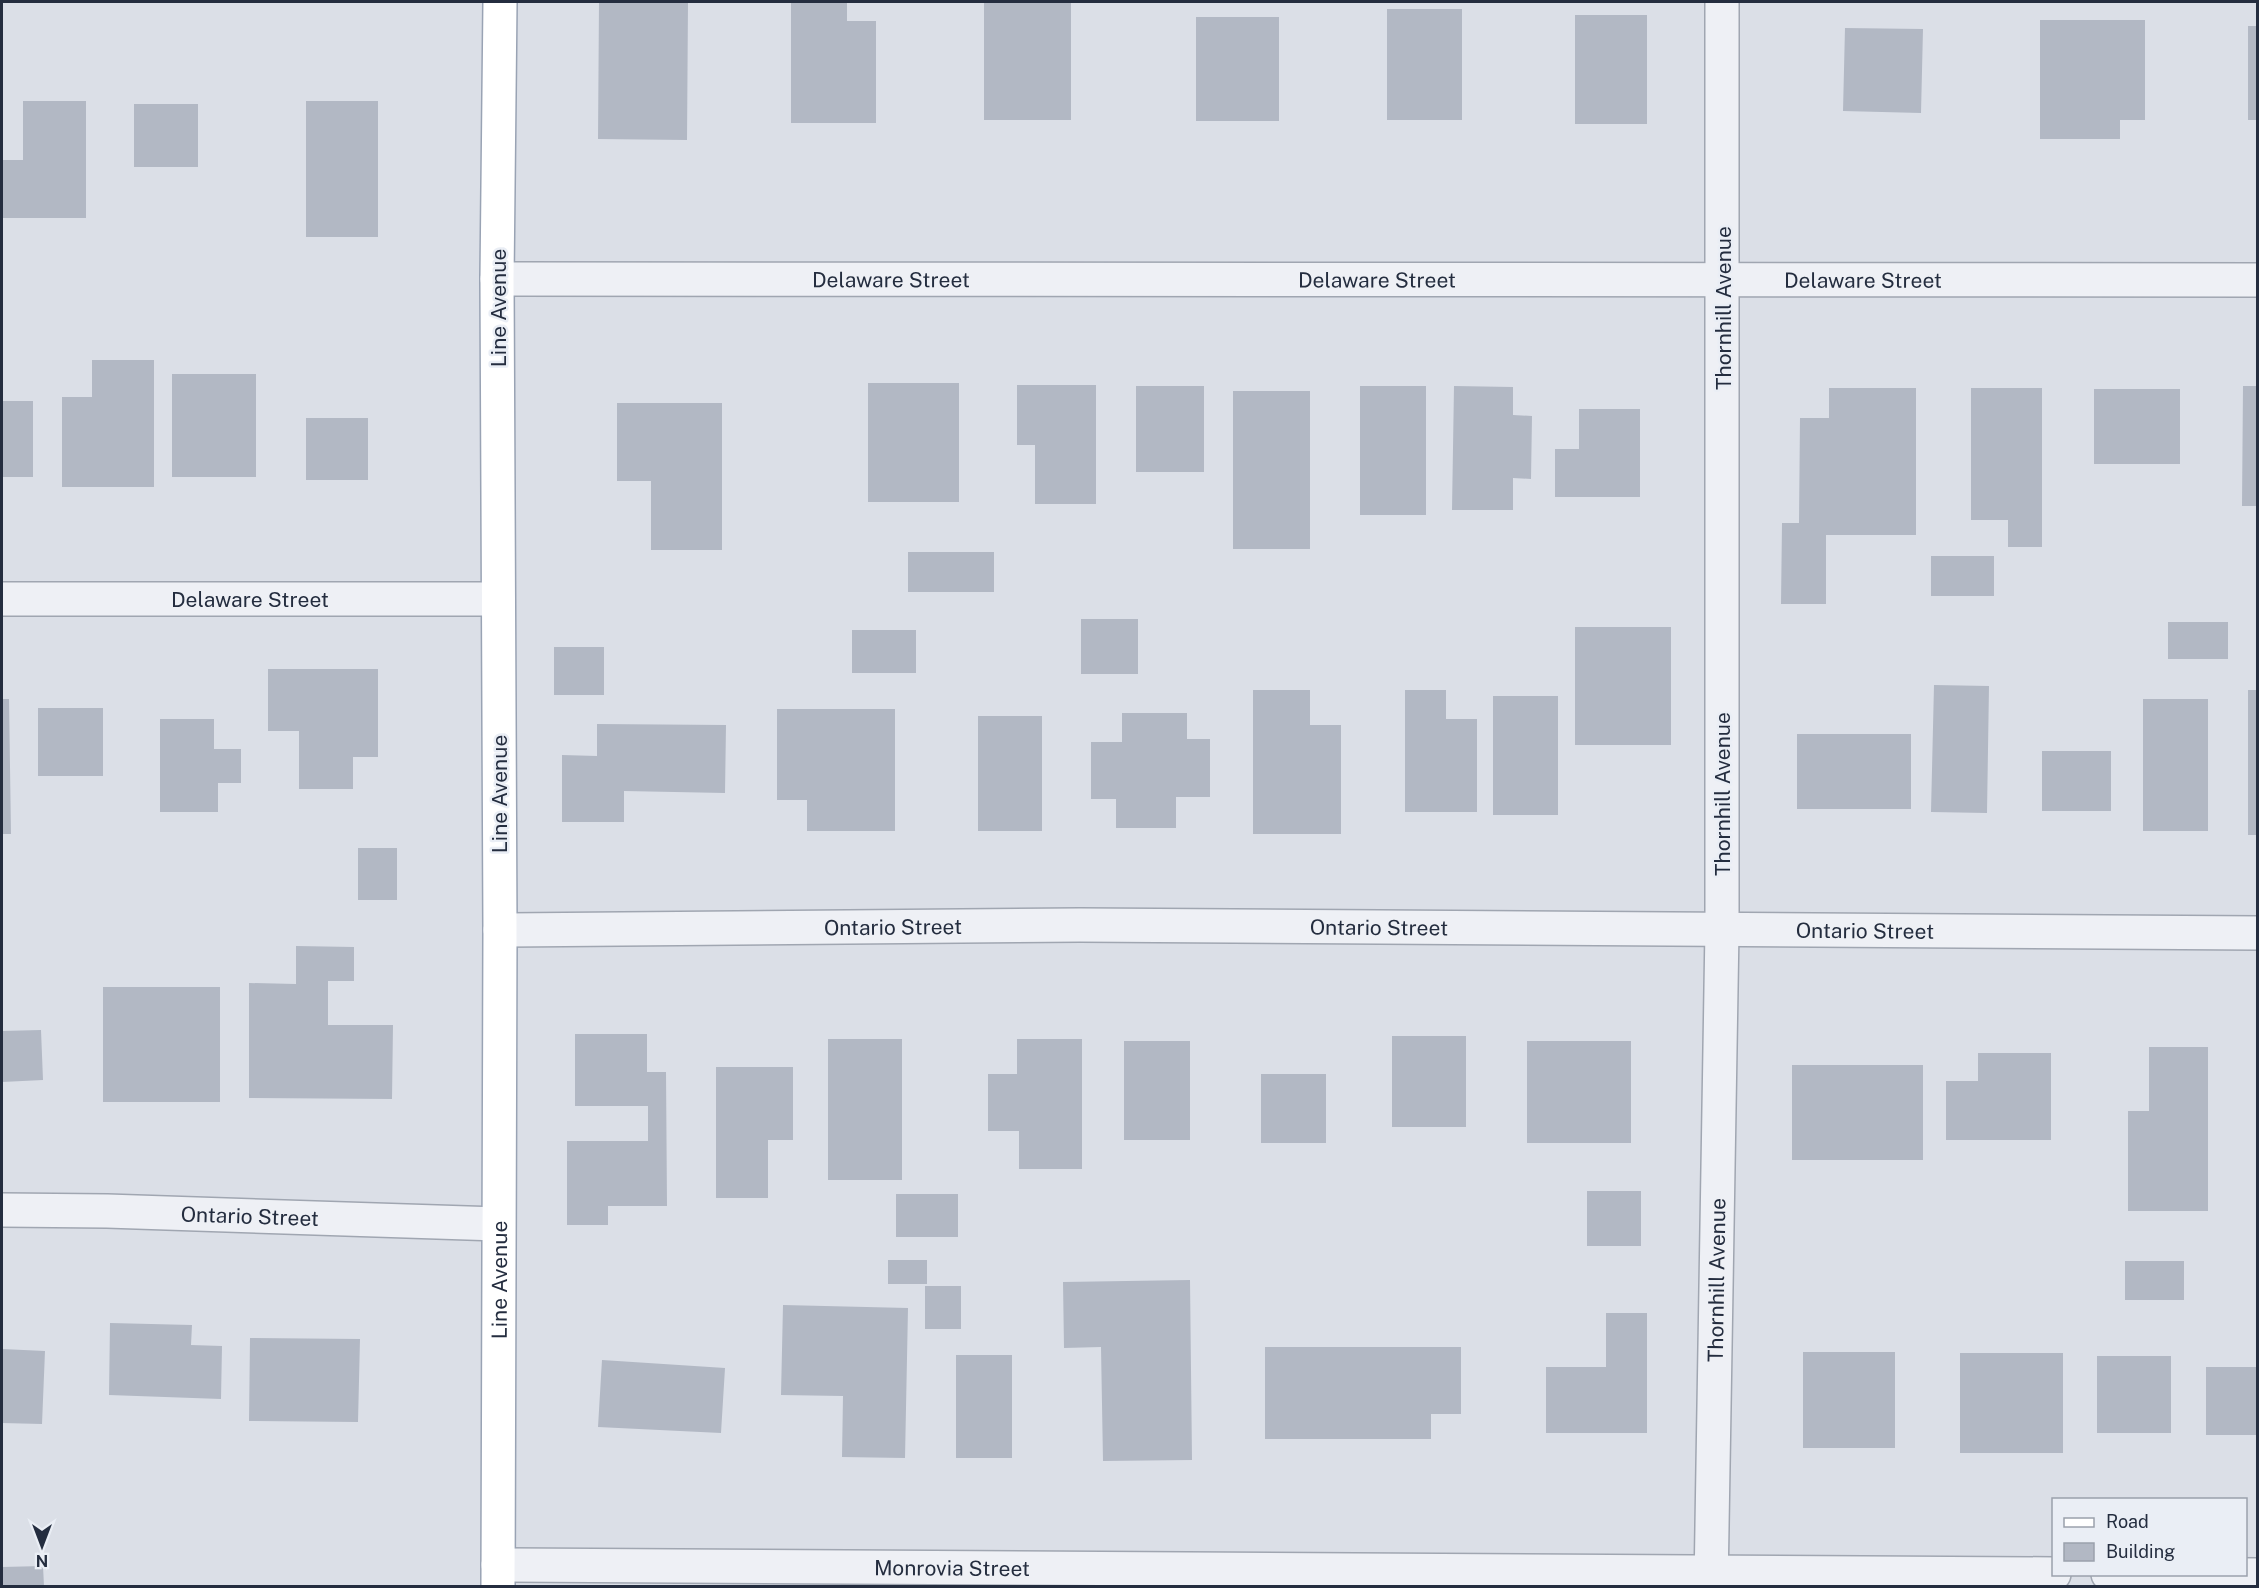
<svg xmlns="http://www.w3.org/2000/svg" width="2259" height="1588" font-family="'Public Sans',sans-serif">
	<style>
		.building { fill: #b2b8c4 }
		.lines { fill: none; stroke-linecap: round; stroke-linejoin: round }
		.minor-casing { stroke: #a0a6b1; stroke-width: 36 }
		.major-casing { stroke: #99a3b4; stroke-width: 36 }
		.minor { stroke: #eef0f5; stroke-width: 33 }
		.major { stroke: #fff; stroke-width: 33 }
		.labels { text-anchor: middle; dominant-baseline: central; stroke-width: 5; stroke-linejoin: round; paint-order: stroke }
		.street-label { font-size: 21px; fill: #242d3f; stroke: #eaeef5 }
	</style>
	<rect width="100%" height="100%" fill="#dbdfe7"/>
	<path class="building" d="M599 2H688L687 140 598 139Z
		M791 2H847V21H876V123H791Z
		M984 2H1071V120H984Z
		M1387 9H1462V120H1387Z
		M1575 15H1647V124H1575Z
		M1196 17H1279V121H1196Z
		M2040 20H2145V120H2120V139H2040Z
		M2248 26H2258V120H2248Z
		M1845 28 1923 29 1921 113 1843 111Z
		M23 101H86V218H2V160H23Z
		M306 101H378V237H306Z
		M134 104H198V167H134Z
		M92 360H154V487H62V397H92Z
		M172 374H256V477H172Z
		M868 383H959V502H868Z
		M1017 385H1096V504H1035V445H1017Z
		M1136 386H1204V472H1136Z
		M1360 386H1426V515H1360Z
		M1454 386 1513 387V415L1532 416 1531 479 1513 478V510H1452Z
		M2243 386H2258V506H2242Z
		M1829 388H1916V535H1826V604H1781L1782 523H1799L1800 418H1829Z
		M1971 388H2042V547H2008V520H1971Z
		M2094 389H2180V464H2094Z
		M1233 391H1310V549H1233Z
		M2 401H33V477H2Z
		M617 403H722V550H651V481H617Z
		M1579 409H1640V497H1555V449H1579Z
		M306 418H368V480H306Z
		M908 552H994V592H908Z
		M1931 556H1994V596H1931Z
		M1081 619H1138V674H1081Z
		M2168 622H2228V659H2168Z
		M1575 627H1671V745H1575Z
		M852 630H916V673H852Z
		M554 647H604V695H554Z
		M268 669H378V757H353V789H299V731H268Z
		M1934 685 1989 686 1987 813 1931 812Z
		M1253 690H1310V725H1341V834H1253Z
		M1405 690H1446V719H1477V812H1405Z
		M2248 690H2258V835H2248Z
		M1493 696H1558V815H1493Z
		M2 699H9L11 834H2Z
		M2143 699H2208V831H2143Z
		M38 708H103V776H38Z
		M777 709H895V831H807V800H777Z
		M1122 713H1187V739H1210V797H1176V828H1116V799H1091V742H1122Z
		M978 716H1042V831H978Z
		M160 719H214V749H241V783H218V812H160Z
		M597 724 726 725 725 793 624 791V822H562V755L597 756Z
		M1797 734H1911V809H1797Z
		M2042 751H2111V811H2042Z
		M358 848H397V900H358Z
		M296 946 354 947V981H328V1025H393L392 1099 249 1098V983L296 984Z
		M103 987H220V1102H103Z
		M41 1030 43 1080 2 1082V1031Z
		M575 1034H647V1072H666L667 1206H608V1225H567V1141H648V1106H575Z
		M1392 1036H1466V1127H1392Z
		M828 1039H902V1180H828Z
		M1017 1039H1082V1169H1019V1131H988V1074H1017Z
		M1124 1041H1190V1140H1124Z
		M1527 1041H1631V1143H1527Z
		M2149 1047H2208V1211H2128V1111H2149Z
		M1978 1053H2051V1140H1946V1081H1978Z
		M1792 1065H1923V1160H1792Z
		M716 1067H793V1140H768V1198H716Z
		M1261 1074H1326V1143H1261Z
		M1587 1191H1641V1246H1587Z
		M896 1194H958V1237H896Z
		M888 1260H927V1284H888Z
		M2125 1261H2184V1300H2125Z
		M1190 1280 1192 1460 1103 1461 1101 1347 1064 1348 1063 1282Z
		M925 1286H961V1329H925Z
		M783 1305 908 1308 905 1458 842 1457 843 1396 781 1395Z
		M1606 1313H1647V1433H1546V1367H1606Z
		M110 1323 192 1325 191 1345 222 1346 221 1399 109 1395Z
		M250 1338 360 1339 358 1422 249 1421Z
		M1265 1347H1461V1414H1431V1439H1265Z
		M2 1349 45 1351 42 1424 2 1423Z
		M1803 1352H1895V1448H1803Z
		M1960 1353H2063V1453H1960Z
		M956 1355H1012V1458H956Z
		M2097 1356H2171V1433H2097Z
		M602 1360 725 1368 721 1433 598 1427Z
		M2206 1367H2258V1435H2206Z
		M43 1566 44 1586H2V1567Z"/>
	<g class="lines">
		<defs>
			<g id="minor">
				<path id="s1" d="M497 279 2258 280"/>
				<path id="s2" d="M2 599H498"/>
				<path id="s3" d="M500 930 1080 925 2258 933"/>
				<path id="s4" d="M2 1210 107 1211 498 1224"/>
				<path id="s5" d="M498 1565 2054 1574"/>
				<path d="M2108 1574 2258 1575"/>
				<path id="s6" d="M1711 1586 1722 929V2"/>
			</g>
			<g id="major">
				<path id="s7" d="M498 1586 500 930 497 279 500 2"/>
			</g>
		</defs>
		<use href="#minor" class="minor-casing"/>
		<use href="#major" class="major-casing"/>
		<use href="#minor" class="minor"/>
		<use href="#major" class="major"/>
	</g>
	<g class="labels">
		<g class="street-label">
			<text stroke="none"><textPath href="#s1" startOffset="394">Delaware Street</textPath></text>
			<text stroke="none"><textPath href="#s1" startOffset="880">Delaware Street</textPath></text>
			<text stroke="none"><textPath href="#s1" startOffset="1366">Delaware Street</textPath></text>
			<text transform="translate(498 308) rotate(-90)">Line Avenue</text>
			<text transform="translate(1723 308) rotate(-90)">Thornhill Avenue</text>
			<text stroke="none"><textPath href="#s2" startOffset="248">Delaware Street</textPath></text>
			<text transform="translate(499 794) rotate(-90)">Line Avenue</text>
			<text transform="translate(1722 794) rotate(-90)">Thornhill Avenue</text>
			<text stroke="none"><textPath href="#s3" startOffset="393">Ontario Street</textPath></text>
			<text stroke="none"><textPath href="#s3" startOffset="879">Ontario Street</textPath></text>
			<text stroke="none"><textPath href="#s3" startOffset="1365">Ontario Street</textPath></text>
			<text stroke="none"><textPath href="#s4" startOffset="248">Ontario Street</textPath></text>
			<text stroke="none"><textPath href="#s7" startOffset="306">Line Avenue</textPath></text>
			<text stroke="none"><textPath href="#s6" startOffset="306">Thornhill Avenue</textPath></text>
			<text stroke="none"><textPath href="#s5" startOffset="454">Monrovia Street</textPath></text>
		</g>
	</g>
	<rect width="2259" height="1588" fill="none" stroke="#242d3f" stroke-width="6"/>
	<rect x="2052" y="1498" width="195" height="78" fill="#eaeef5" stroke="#9ba1ac" stroke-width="1.5"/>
	<rect x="2064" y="1518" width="30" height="9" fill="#ffffff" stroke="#9ba1ac" stroke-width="1.5"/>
	<text x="2106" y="1528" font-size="18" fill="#242d3f">Road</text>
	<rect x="2064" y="1543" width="30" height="18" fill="#b2b8c4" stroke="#9ba1ac" stroke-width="1.5"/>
	<text x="2106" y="1558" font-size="18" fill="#242d3f">Building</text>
	<g transform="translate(42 1546) rotate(180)" stroke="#eaeef5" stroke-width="4.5" paint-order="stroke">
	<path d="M0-4.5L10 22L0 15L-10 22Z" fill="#242d3f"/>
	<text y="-9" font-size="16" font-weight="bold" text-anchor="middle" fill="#242d3f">N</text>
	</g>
</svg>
